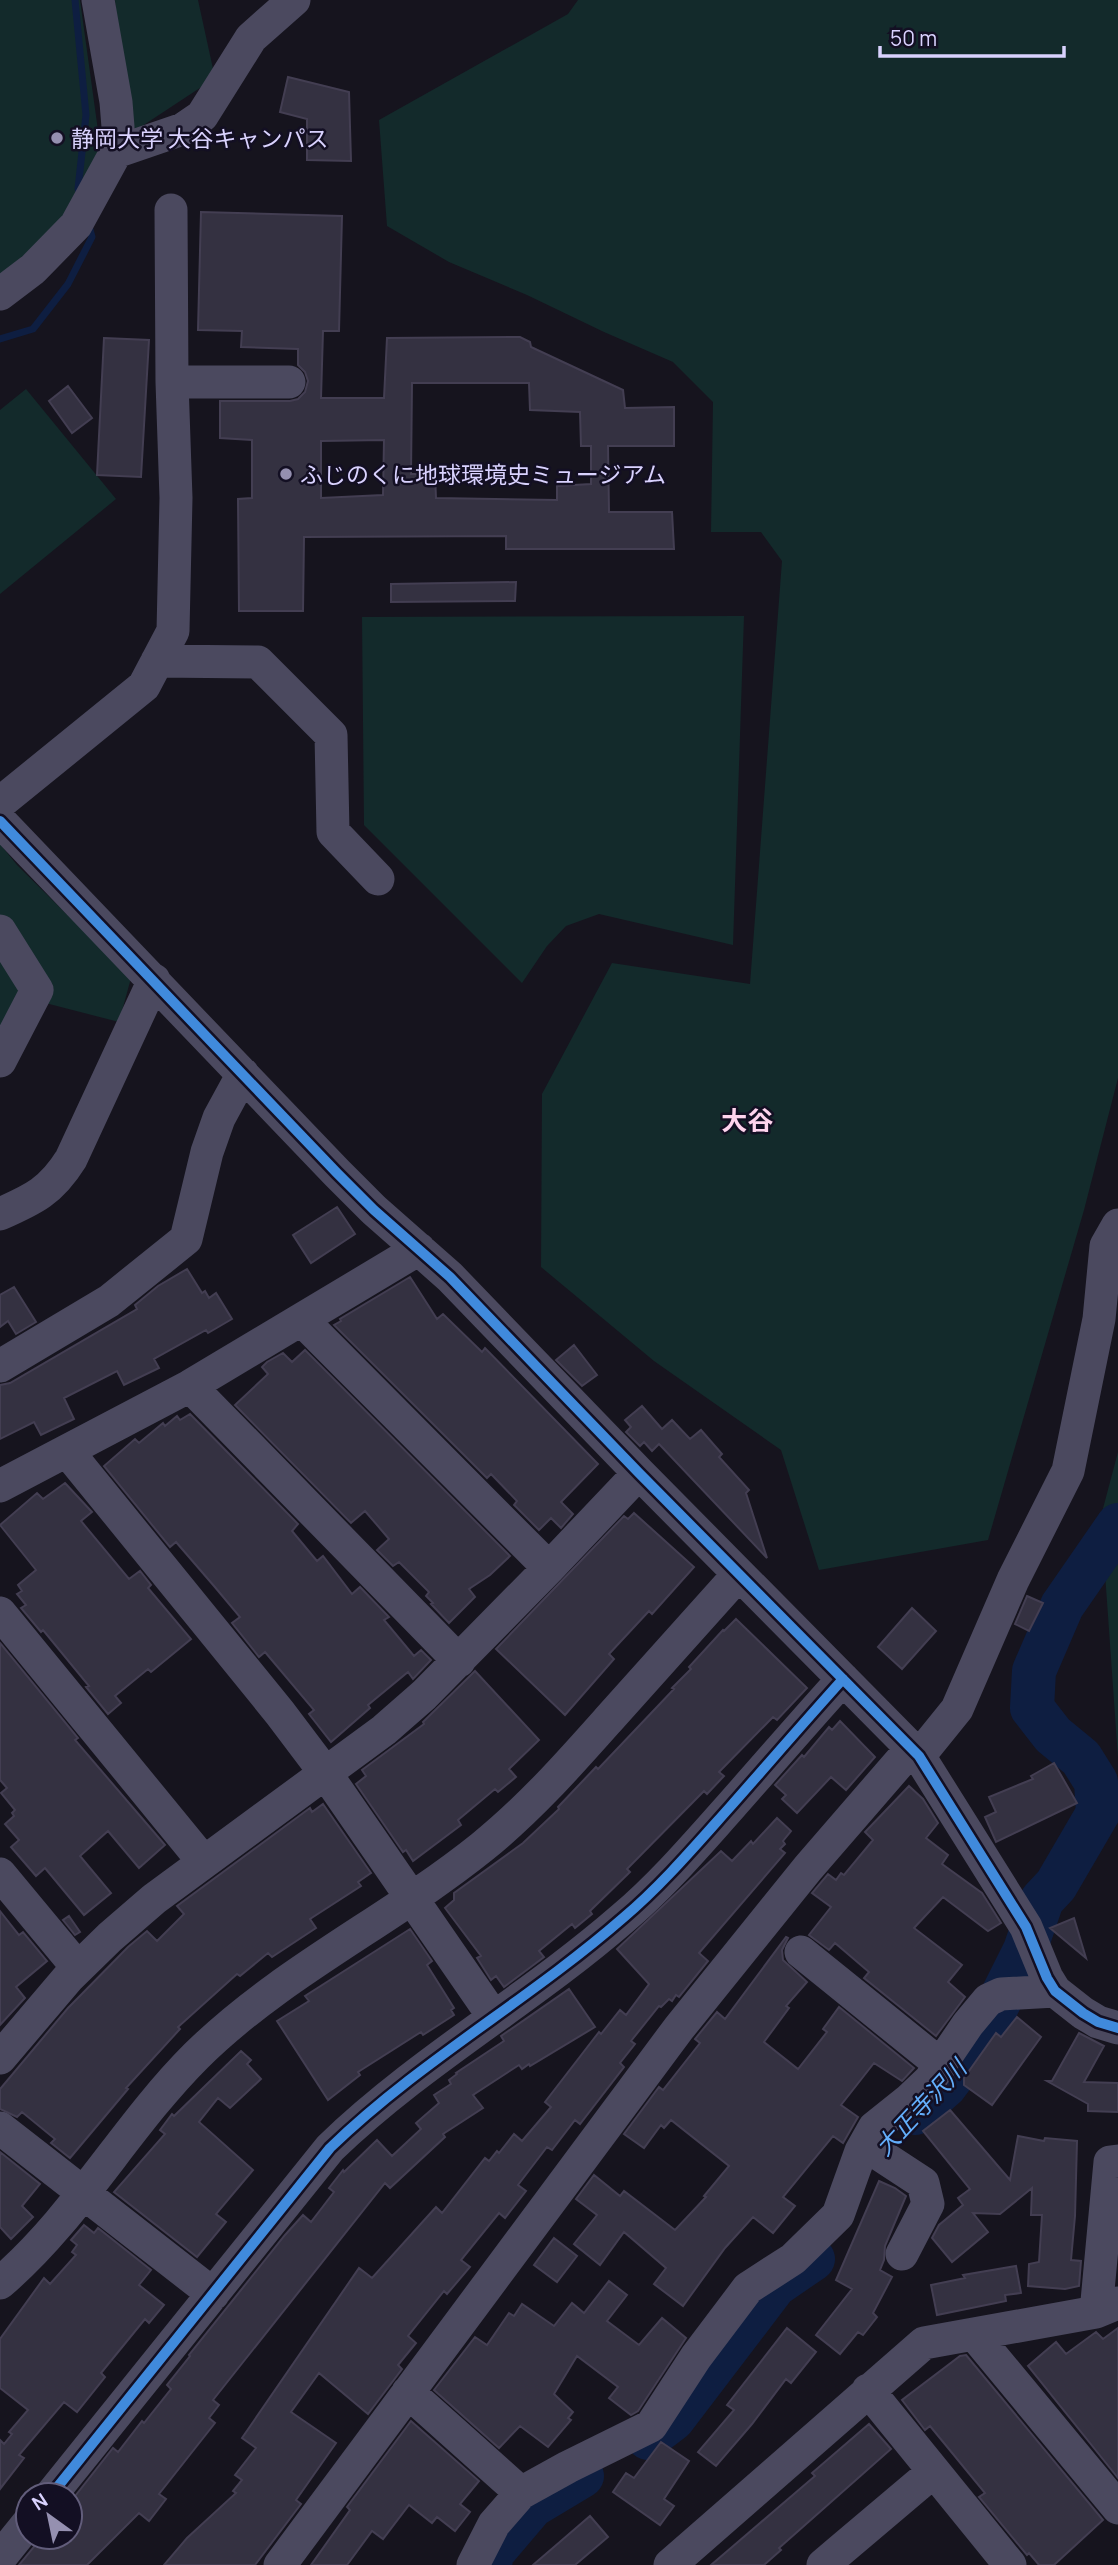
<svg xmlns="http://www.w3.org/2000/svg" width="1118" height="2565" font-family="Manrope,'Noto Sans JP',sans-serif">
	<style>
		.green { fill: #132a2b }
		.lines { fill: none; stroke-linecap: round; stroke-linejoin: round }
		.stream { stroke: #0e1e41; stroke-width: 7 }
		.river { stroke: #0e1e41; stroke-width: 44 }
		.building { fill: #343141; stroke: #433e52; stroke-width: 2; fill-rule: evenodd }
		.minor { stroke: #4b495f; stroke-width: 33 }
		.cycleway-casing { stroke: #130f23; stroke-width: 15 }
		.cycleway { stroke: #408adc; stroke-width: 10 }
		.poi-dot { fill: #9590b0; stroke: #130f23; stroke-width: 2.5 }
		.labels { text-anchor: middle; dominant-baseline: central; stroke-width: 5; stroke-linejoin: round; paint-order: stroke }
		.poi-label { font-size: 23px; fill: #d9d2fe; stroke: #130f23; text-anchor: start }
		.water-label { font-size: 24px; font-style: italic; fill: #63aefb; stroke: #130f23 }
		.quarter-label { font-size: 26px; font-weight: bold; fill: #fed4ed; stroke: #130f23 }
	</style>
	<rect width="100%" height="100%" fill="#16141e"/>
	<path class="green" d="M0 0H80L100 145 89 196 0 277Z
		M115 0H198L215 78 127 136Z
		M578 0H1118V1078L1084 1210 988 1540 819 1570 781 1450 654 1361 541 1267 542 1094 612 963 750 984 782 561 761 532H711L713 402 673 362 604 332 527 295 449 262 387 226 379 120 568 14Z
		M26 389 116 499 0 594V410Z
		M744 616 733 945 599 914 566 926 547 946 522 983 364 825 362 617Z
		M0 844 17 865 131 978 119 1022 26 998 0 1036Z
		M1118 1452V1758L1101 1516Z"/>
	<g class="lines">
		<path class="stream" d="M75 0 86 115 78 189 80 194
			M0 339 33 329 68 284 92 237 89 226"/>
		<path class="river" d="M915 2113 945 2086 981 2038 1025 1950 1042 1900 1056 1885 1098 1813 1096 1782 1081 1758 1053 1735 1032 1708 1034 1671 1062 1606 1118 1525
			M648 2438 673 2419 775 2285 813 2259
			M490 2565 492 2553 532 2506 582 2476"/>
	</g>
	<path class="building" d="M288 77 349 92 351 161 307 160V119L280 112Z
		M201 212 342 216 339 331H323L321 398H384L387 338 520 337 530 342 531 347 623 390 625 408 674 407V446H608L609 512H672L674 549H506V536L304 537 303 611H239L238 499 252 498V440L220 438V401H290L298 399 305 392 308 381 305 372 298 365V349L241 347 242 331 198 330ZM412 383H529L530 410 580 412 581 446H591V484L557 486V500L436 498 435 474H411ZM384 440 383 495 321 498V441Z
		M104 338 149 340 141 477 97 475Z
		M68 386 92 418 72 433 49 401Z
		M516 582 515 601 391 602V584Z
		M337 1207 355 1234 311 1263 293 1235Z
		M187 1269 202 1293 205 1291 209 1298 216 1293 232 1319 208 1333 206 1330 154 1359 159 1368 124 1385 117 1371 64 1398 74 1419 41 1435 34 1422 0 1439V1385L10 1383 137 1309 135 1305 158 1286Z
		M410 1277 437 1319 443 1314 482 1352 485 1348 598 1464 561 1502 573 1514 561 1528 551 1518 539 1530 514 1505 517 1501 491 1474 487 1478 334 1325 341 1321 340 1319Z
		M14 1287 36 1322 16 1334 8 1321 0 1327V1295Z
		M574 1345 597 1375 582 1386 556 1360Z
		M305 1350 510 1556 490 1575 469 1589 475 1597 449 1623 431 1604 433 1603 426 1596 429 1592 399 1562 393 1566 377 1550 389 1539 365 1511 351 1523 235 1405 268 1374 262 1367 267 1362 283 1353 292 1362Z
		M642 1406 662 1429 672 1420 690 1439 701 1430 722 1454 719 1457 749 1490 746 1493 767 1558 659 1444 652 1451 644 1442 640 1446 626 1432 631 1427 625 1420Z
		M190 1414 298 1524 292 1531 317 1561 323 1556 352 1594 360 1587 389 1617 384 1620 414 1656 421 1650 431 1660 413 1679 408 1672 368 1705 370 1708 331 1742 309 1714 314 1710 265 1652 259 1657 232 1623 240 1617 214 1586 176 1542 170 1547 104 1466 135 1439 139 1443 163 1423 165 1426 177 1416 180 1420Z
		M65 1483 92 1512 81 1521 129 1579 140 1571 151 1585 148 1588 191 1639 151 1672 148 1669 115 1696 121 1703 108 1714 86 1687 89 1686 43 1630 41 1632 21 1608 26 1605 17 1594 22 1591 18 1585 36 1570 0 1525 37 1493 43 1499Z
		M634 1513 694 1567 652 1614 649 1611 609 1654 614 1659 565 1715 496 1649 624 1516 628 1519Z
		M1027 1596 1043 1603 1029 1631 1015 1624Z
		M912 1608 936 1631 902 1669 878 1647Z
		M736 1619 807 1688 777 1720 773 1717 719 1772 724 1776 707 1794 704 1791 627 1869 630 1872 590 1911 592 1914 575 1928 572 1924 539 1951 544 1957 504 1987 496 1976 491 1980 477 1958 481 1956 445 1908 454 1900V1893L523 1843 559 1809 558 1807 596 1767 598 1769 674 1689 672 1688 691 1669 689 1667 723 1630 724 1631Z
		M0 1643 78 1738 75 1740 165 1845 139 1868 108 1831 80 1856 111 1893 84 1915 45 1868 36 1876 11 1847 19 1840 5 1824 14 1816 12 1813 15 1810 1 1793 7 1788 0 1780Z
		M475 1671 539 1740 509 1769 516 1777 498 1792 495 1789 458 1820 461 1825 413 1861 406 1850 403 1852 356 1784 366 1776 362 1770 424 1724 423 1722Z
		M840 1721 875 1757 846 1790 831 1777 797 1813 782 1799 786 1795 775 1785 802 1755 804 1757 829 1727 832 1730Z
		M1054 1763 1077 1803 996 1842 985 1817 996 1812 989 1797 1033 1779 1031 1776Z
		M909 1786 923 1799 938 1823 926 1838 948 1855 942 1864 982 1893 1001 1923 988 1931 943 1897 914 1928 962 1965 948 1982 965 1997 936 2036 864 1978 869 1972 835 1943 829 1950 809 1935 831 1907 812 1893 828 1874 836 1880 841 1873 844 1875 873 1840 865 1832Z
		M323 1804 371 1873 358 1882 361 1886 310 1919 316 1928 272 1957 268 1953 240 1976 237 1974 178 2027 180 2029 126 2088 128 2089 70 2158 51 2143 55 2139 22 2112 17 2117 0 2109V2089L68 2008 128 1947 147 1931 157 1941 184 1914 177 1906 310 1808 312 1812Z
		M777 1818 791 1831 783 1841 785 1844 780 1849 785 1853 699 1953 708 1961 679 1997 676 1995 672 2001 669 1999 661 2007 659 2006 631 2041 635 2044 620 2063 624 2067 580 2124 575 2120 552 2150 547 2147 518 2185 526 2191 505 2218 499 2213 461 2260 470 2267 447 2294 444 2291 408 2336 416 2343 398 2365 402 2369 368 2414 319 2373 291 2412 336 2443 296 2500 301 2504 255 2565H164L187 2538 236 2493 233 2491 242 2480 235 2475 256 2448 242 2438 359 2268 372 2278 436 2207 442 2213 485 2158 489 2161 497 2151 499 2153 514 2134 522 2141 551 2107 545 2102 599 2032 601 2034 620 2010 626 2015 649 1984 617 1949 721 1851 732 1861 751 1841 753 1844Z
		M0 1911 19 1935 23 1932 47 1961 16 1987 25 1998 0 2025Z
		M69 1916 80 1932 75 1935 63 1920Z
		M1074 1918 1086 1958 1050 1928Z
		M410 1929 432 1961 427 1965 454 2008 451 2010 454 2015 423 2035 421 2032 358 2072 360 2075 328 2100 277 2021 309 2001 305 1996Z
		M786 1937 788 1938 782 1950 783 1960 807 1982 786 2006 789 2008 764 2042 798 2069 827 2032 823 2029 839 2007 914 2068 902 2081 874 2063 841 2105 858 2117 843 2143 833 2136 783 2197 795 2206 773 2233 753 2217 725 2248 683 2306 654 2284 666 2268 624 2232 600 2265 574 2244 597 2215 576 2199 594 2175 620 2196 624 2191 675 2230 706 2197 704 2196 729 2166 671 2120 664 2128 661 2125 644 2148 624 2134 659 2087 663 2090 700 2043 695 2039 717 2012 725 2019Z
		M569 1989 595 2027 530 2066 529 2064 522 2069 519 2065 473 2095 483 2108 443 2134 445 2137 390 2188 385 2183 213 2400 219 2405 209 2418 215 2423 159 2494 166 2499 149 2521 139 2513 87 2565H19L42 2537H70V2514L79 2505 72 2500 113 2448 118 2452 142 2421 144 2423 171 2389 167 2385 190 2356 189 2355 285 2235 303 2215 311 2222 334 2192 329 2188 343 2170 344 2172 377 2140 392 2156 421 2129 416 2123 439 2103 434 2095 451 2084 449 2080 457 2074 456 2073 504 2041 501 2036Z
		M1017 2017 1041 2037 992 2105 964 2085V2078L996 2033 1001 2037Z
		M1079 2033 1104 2046 1084 2082 1118 2083V2112L1088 2111V2104L1047 2081H1052Z
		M241 2051 251 2060 247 2064 261 2079 230 2108 218 2098 199 2122 253 2170 216 2214 226 2222 197 2257 114 2192 165 2134 160 2130 172 2114 174 2116Z
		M950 2110 1010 2180 1018 2136 1044 2141 1045 2138 1077 2141 1075 2216 1071 2260 1081 2261 1079 2286 1065 2289 1028 2286 1029 2264 1039 2262 1042 2215H1031L1032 2188 1000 2214 973 2213 988 2232 952 2262 932 2238 939 2225 963 2205 958 2198 970 2189 923 2131Z
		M0 2152 40 2184 22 2206 33 2217 11 2239 0 2227Z
		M879 2181 895 2188 906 2196 885 2246 884 2260 880 2270 892 2277 873 2313 877 2317 863 2335 858 2332 840 2354 816 2335 852 2289 836 2280Z
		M84 2225 94 2233 98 2228 151 2270 139 2285 164 2305 149 2323 145 2319 101 2373 105 2377 77 2412 64 2402 19 2455 24 2458 0 2489V2440L4 2444 12 2434 9 2432 28 2410 0 2388V2339L44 2278 50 2284 76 2255 72 2252 77 2245 71 2240Z
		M554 2238 577 2256 557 2282 534 2265Z
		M1016 2266 1021 2293 1005 2295 1006 2301 937 2315 931 2285 965 2278 963 2275Z
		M609 2281 627 2295 607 2321 639 2345 662 2318 686 2338 638 2411 631 2415 609 2398 618 2387 577 2356 554 2394 573 2412 568 2418 571 2420 548 2447 520 2426 499 2448 434 2390 475 2337 487 2345 509 2313 514 2316 522 2304 554 2326 572 2303 584 2313Z
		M787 2328 816 2352 791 2383 786 2379 752 2424 716 2466 698 2452 734 2410 727 2405Z
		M1118 2328V2478L1028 2366 1056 2342 1066 2354 1096 2332 1103 2339Z
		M966 2355 1103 2520 1054 2565H1039L1029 2553 1027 2555 979 2497 985 2493 930 2426 925 2430 902 2400 960 2356Z
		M411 2421 479 2481 460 2504 470 2512 455 2531 437 2517 432 2523 409 2505 383 2539 372 2531 347 2565H311L350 2510 347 2507Z
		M869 2424 891 2449 779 2548 781 2550 764 2565H711L815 2476 812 2473Z
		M661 2442 689 2461 664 2499 674 2506 660 2525 613 2492 626 2473 634 2478Z
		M590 2516 608 2537 575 2565H533Z"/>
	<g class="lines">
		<path class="minor" d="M116 152 183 129 202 116 251 38 294 0
			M0 294 33 269 76 225 116 152 118 127 116 102 98 0
			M172 382H289
			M157 661 258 662 331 735 333 832 378 879
			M0 803 144 686 173 631 176 498 172 382 171 210
			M0 821 337 1173 374 1210 450 1277 639 1473 919 1756 1026 1927 1047 1978 1055 1991 1083 2013 1098 2022 1118 2028
			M0 931 37 990 0 1061
			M0 1214C34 1199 51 1191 71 1159L154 980
			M302 1320 549 1568
			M0 1366 109 1301 186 1239 207 1152 219 1118 243 1074
			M190 1386 459 1661
			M68 1452 280 1713 326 1774 493 2016
			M0 1486 190 1386 419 1249
			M0 1613 203 1861
			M919 1756 957 1709 1013 1580 1068 1471 1099 1319 1106 1246 1118 1225
			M0 1874 78 1968
			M801 1952 941 2065
			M0 2058 68 1978 110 1937 154 1899 384 1730 424 1695 549 1568 639 1473
			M0 2128 213 2294
			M865 2145 923 2183 928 2204 902 2254
			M0 2283C77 2217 125 2127 196 2056 281 1972 390 1921 482 1847 529 1809 568 1765 608 1720 651 1672 695 1623 738 1575
			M1096 2312 1110 2162 1118 2161
			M974 2334 1118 2508
			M868 2390 1010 2565
			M408 2392 521 2493
			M51 2495 330 2148C420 2061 529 2000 623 1918 662 1885 696 1845 730 1807 768 1764 805 1721 843 1679
			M0 2558 28 2523
			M280 2565 679 2028 808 1868 911 1749
			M473 2565 494 2524 521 2493 568 2467 651 2426 696 2357 748 2288 793 2259 838 2215 861 2151 874 2128 909 2100 930 2080 968 2024 988 2000 1001 1994 1055 1991
			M670 2565 924 2343 1096 2312 1118 2303
			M823 2565 933 2472"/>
		<defs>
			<path id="cycleway" d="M0 821 337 1173 374 1210 450 1277 639 1473 919 1756 1026 1927 1047 1978 1055 1991 1083 2013 1098 2022 1118 2028
				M51 2495 330 2148C420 2061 529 2000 623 1918 662 1885 696 1845 730 1807 768 1764 805 1721 843 1679"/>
		</defs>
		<use href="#cycleway" class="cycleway-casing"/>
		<use href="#cycleway" class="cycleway"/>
	</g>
	<g class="poi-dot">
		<circle cx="57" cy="138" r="7"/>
		<circle cx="286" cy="474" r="7"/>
	</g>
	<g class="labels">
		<g class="poi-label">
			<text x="71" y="138">静岡大学 大谷キャンパス</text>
			<text x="300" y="474">ふじのくに地球環境史ミュージアム</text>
		</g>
		<g class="water-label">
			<text transform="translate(920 2107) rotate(-47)">大正寺沢川</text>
		</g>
		<g class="quarter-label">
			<text x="747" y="1120">大谷</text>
		</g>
	</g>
	<g transform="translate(49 2516) rotate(327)"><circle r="33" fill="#130f23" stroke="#625d7b" stroke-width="2"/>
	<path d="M0-5L12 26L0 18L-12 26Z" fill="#9590b0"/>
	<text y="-10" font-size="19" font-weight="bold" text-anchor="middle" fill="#d9d2fe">N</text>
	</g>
	<path d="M880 46v10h184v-10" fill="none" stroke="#d9d2fe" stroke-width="3.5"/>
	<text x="890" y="46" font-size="21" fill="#d9d2fe" stroke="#130f23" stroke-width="5" paint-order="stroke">50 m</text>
</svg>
